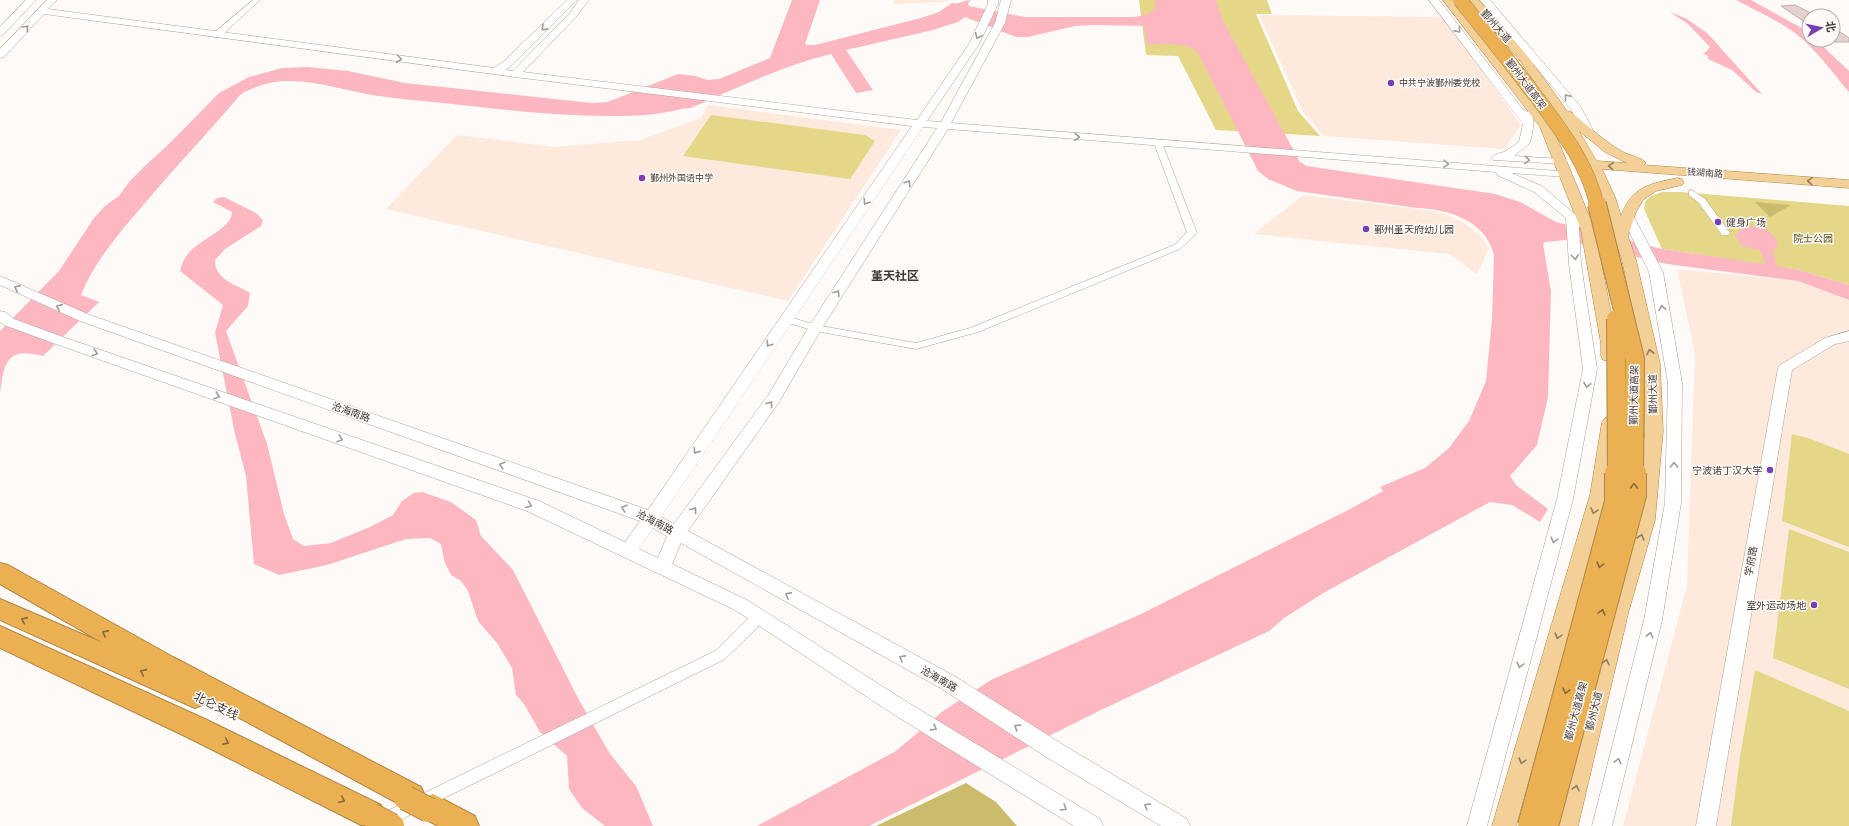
<svg xmlns="http://www.w3.org/2000/svg" width="1849" height="826" font-family="'DejaVu Sans','Noto Sans SC',sans-serif">
	<style>
		.built { fill: #feeadd }
		.green { fill: #e4d788 }
		.forest { fill: #cabc6c }
		.water { fill: #fdb7c0 }
		.building { fill: #e7d1cc; stroke: #c4afaa }
		.lines { fill: none; stroke-linecap: round; stroke-linejoin: round }
		.street-casing { stroke: #b09f93; stroke-width: 1 }
		.secondary-casing { stroke: #b09f93; stroke-width: 1 }
		.primary-casing { stroke: #af8647; stroke-width: 1 }
		.highway-casing { stroke: #af8647; stroke-width: 2 }
		.street { fill: #fff; fill-rule: evenodd }
		.secondary { fill: #fff; fill-rule: evenodd }
		.primary { fill: #f2d097; fill-rule: evenodd }
		.highway { fill: #eab051; fill-rule: evenodd }
		.highway-bridge-far2-casing { stroke: #af8647; stroke-width: 15; stroke-linecap: butt }
		.highway-bridge-far1-casing { stroke: #af8647; stroke-width: 20; stroke-linecap: butt }
		.highway-bridge-casing { stroke: #af8647; stroke-width: 26; stroke-linecap: butt }
		.highway-bridge-far2 { stroke: #eab051; stroke-width: 14 }
		.highway-bridge-far1 { stroke: #eab051; stroke-width: 18 }
		.highway-bridge { stroke: #eab051; stroke-width: 24 }
		.oneway { stroke: #a09c9a }
		.oneway2 { stroke: #917d61 }
		.oneway3 { stroke: #856940 }
		.poi-dot { fill: #783eb4; stroke: #fefaf8; stroke-width: 1.5 }
		.labels { text-anchor: middle; dominant-baseline: central; stroke-width: 3; stroke-linejoin: round; paint-order: stroke }
		.far-poi-label { font-size: 9px; fill: #413935; stroke: #fefaf8; text-anchor: start }
		.far-street-label { font-size: 9px; fill: #413935; stroke: #fefaf8 }
		.street-label { font-size: 10px; fill: #413935; stroke: #fefaf8 }
		.poi-label { font-size: 10px; fill: #413935; stroke: #fefaf8; text-anchor: start }
		.park-label { font-size: 10px; fill: #594f12; stroke: #fefaf8 }
		.quarter-label { font-size: 12px; font-weight: bold; fill: #413935; stroke: #fefaf8 }
		.near-street-label { font-size: 12px; fill: #413935; stroke: #fefaf8 }
	</style>
	<rect width="100%" height="100%" fill="#fefaf8"/>
	<path class="built" d="M894 0H951L943 2 893 4Z
		M1259 15 1441 17 1471 55 1521 125 1504 149 1324 136 1303 112Z
		M708 105 901 130 788 301 386 209 457 135 555 147 640 140 701 118Z
		M1303 195 1440 212 1464 223 1481 236 1489 248 1477 274 1449 254 1254 234Z
		M1677 269 1798 281 1849 300V826H1623L1687 586 1695 354Z"/>
	<path class="green" d="M1139 0H1267L1272 14H1256L1298 111 1320 136 1216 130 1178 56 1146 55Z
		M711 115 865 135 875 141 850 179 683 156Z
		M1662 192H1681L1849 206V285L1800 270 1662 249 1644 209 1645 202 1651 196Z
		M1792 434 1811 439 1849 454V547L1782 521Z
		M1789 529 1849 552V689L1773 658Z
		M1755 670 1849 711V826H1731L1740 757Z"/>
	<path class="forest" d="M1755 202 1791 205 1770 217Z
		M966 783 996 802 1017 826H876Z"/>
	<path class="water" d="M792 0H820L805 44 807 45H815L921 18 939 12 952 3C959 5 964 0 971 0L968 3 969 6 1025 17H1133C1142 16 1152 14 1156 6L1155 0H1216L1222 19 1300 162 1307 166 1495 194 1520 202 1556 222 1662 249 1765 264 1760 250 1743 247 1734 234H1737L1742 228 1738 222 1755 227 1761 226 1767 229 1775 238 1778 243 1777 247 1773 250 1777 266 1800 270 1849 285V300L1798 281 1667 264 1565 240 1545 242 1543 244 1551 291 1548 397 1537 445 1510 476 1516 485 1548 509 1540 522 1512 505 1490 502 1325 592 1284 618 1269 631 1103 709 869 826H757L896 751 943 711 991 680 1141 614 1350 509 1383 491 1380 487 1425 468 1449 448 1469 421 1486 381 1492 320 1494 255C1486 221 1449 209 1417 208L1297 191 1268 179 1258 171 1253 161 1198 53C1187 41 1163 45 1147 44L1144 26 1093 25 1075 26 1028 37H1016L965 17 958 22 933 30 846 50 873 90 856 93 831 54C782 66 737 88 691 108 682 108 675 111 667 112 651 115 635 116 619 116 564 117 507 110 453 104 426 101 398 99 372 95 326 87 284 68 240 95 209 132 176 166 145 203 121 231 95 260 81 295L99 302 43 356C6 346 4 363 0 394V331L59 271 94 218 105 206 119 196 130 181 146 165 171 142 219 93 249 77 282 68 308 67 348 71 405 83 592 103 607 102 618 98 678 74 695 76 708 80 719 79 770 58Z
		M1736 0H1751L1805 30 1809 34V40H1816L1849 71V92C1832 72 1816 49 1795 33 1777 20 1755 10 1736 0Z
		M1670 12 1687 19 1708 34 1762 94 1756 92 1732 70 1708 59V56L1703 53 1706 52 1710 47 1688 24Z
		M224 197 256 213 263 220 261 226 225 249 215 260C215 280 235 284 250 293L248 306 226 331 267 444 284 514 293 539 304 546 331 543 370 527 393 515 402 501 414 493 422 492 451 502 476 520 481 536 513 570 579 700 610 754 636 786 653 826H605L582 808 569 789 567 756 540 732 524 704 516 695 512 668 497 643 478 621 468 591 461 581 451 575 445 563 441 544 430 538 406 539 327 565 279 575 254 564 246 476 235 434 215 333 223 305 180 271C182 265 184 258 188 254 198 240 232 229 232 212L213 202 217 198Z"/>
	<path class="building" d="M1795 5 1809 12V25L1781 6Z
		M1833 27 1849 38V42H1833Z"/>
	<g class="lines">
		<defs>
			<path id="street" d="M253 0H260L220 37H214V33Z
				M1155 141H1158L1162 143 1197 233 1180 249 978 332 916 349 815 331 782 321 781 319 786 316 816 325 916 343 970 328 1174 245 1187 232 1154 143Z
				M1692 190 1705 199 1730 233 1728 235H1722L1699 203 1689 195V191Z
				M759 611 764 613 766 617 764 621 725 659 388 826H376L374 821 377 816 715 651 754 613Z"/>
			<path id="secondary" d="M26 0H36L3 35 0 36V27Z
				M47 0H57L48 9 494 68 503 62 567 0H577L511 66 505 70 513 71 570 13 579 0H589L576 17 523 72 917 120 969 44 988 4V0H998V4L979 44 927 121 941 122 995 23 1001 0H1011L1005 23 951 123 1570 172 1572 174 1570 176 1566 177 1511 173 1542 186 1585 223 1583 226 1579 227 1581 264 1597 369 1573 499 1487 826H1467L1557 499 1583 369 1569 264 1566 218 1534 192 1497 175 1496 172 948 129 822 328 779 402 688 531 956 677 1057 741 1187 819 1190 826H1161L1043 755 942 689 681 543 672 564 747 600 907 702 1100 819 1103 826H1074L893 714 735 610 527 511 53 343 4 325 0 322V311L5 312 14 319 63 337 539 501 625 542 640 521 80 321 0 285V276L90 315 648 510 912 126 515 77 44 14 4 57 0 58V49ZM923 127 937 128 810 325 769 394 674 524 661 517ZM653 528 667 536 658 558 639 549Z
				M1429 0H1439L1524 111 1531 112C1536 121 1532 133 1530 143L1514 156 1562 159 1566 160 1568 162 1566 164 1493 160 1491 158 1496 154 1504 152 1519 142 1523 124Z
				M1480 0H1490L1580 106 1593 130 1591 132H1583L1571 109Z
				M1628 213 1632 214 1634 217 1663 272 1682 383 1681 503 1662 620 1612 826H1592L1644 620 1665 503 1668 383 1649 272 1622 217 1624 214Z
				M1849 331V341L1835 344 1792 370 1716 826H1696L1778 368 1780 365 1825 338Z"/>
			<path id="primary" d="M1443 0H1453L1552 126 1595 230 1617 344V356L1615 360 1609 361 1603 360 1601 356V344L1581 230 1540 127Z
				M1468 0H1479L1529 58 1567 111 1571 112C1588 126 1603 140 1621 151 1628 155 1641 157 1646 163L1644 165 1849 180V188L1602 169 1615 197 1621 216C1632 186 1650 184 1677 178L1682 179 1684 182 1682 185 1656 191 1643 200 1636 212 1628 236 1636 260 1660 364 1663 431 1655 520 1629 610 1578 826H1554L1609 610 1637 520 1645 431 1644 364 1622 260 1601 197 1588 168 1579 167 1577 164 1579 161 1584 160 1553 109 1521 62ZM1579 131 1605 152 1627 163 1597 161Z
				M1611 416 1617 418 1620 422 1608 495 1516 826H1492L1590 495 1602 422 1605 418Z"/>
			<path id="highway" d="M0 563 8 565 173 657 421 787 425 796 424 798 433 794 475 816 479 826H438L423 818 419 808 420 805 411 809 401 805 206 700 204 704 195 708 186 704 0 620V599L103 643 0 584Z
				M0 626 207 720 381 805 385 815 381 825 377 826 361 825 189 738 0 648Z"/>
		</defs>
		<use href="#street" class="street-casing"/>
		<use href="#secondary" class="secondary-casing"/>
		<use href="#primary" class="primary-casing"/>
		<use href="#highway" class="highway-casing"/>
		<use href="#street" class="street"/>
		<use href="#secondary" class="secondary"/>
		<use href="#primary" class="primary"/>
		<use href="#highway" class="highway"/>
		<defs>
			<path id="highway-bridge-far2" d="M1460 0C1487 33 1512 65 1538 99 1563 133 1587 163 1597 205"/>
			<path id="highway-bridge-far1" d="M1597 204 1635 359 1634 474
				M1616 319 1617 474"/>
			<path id="highway-bridge" d="M406 798 429 810
				M371 815 392 826
				M1530 826 1617 502V473
				M1546 826 1634 495V473"/>
		</defs>
		<use href="#highway-bridge-far2" class="highway-bridge-far2-casing"/>
		<use href="#highway-bridge-far1" class="highway-bridge-far1-casing"/>
		<use href="#highway-bridge" class="highway-bridge-casing"/>
		<use href="#highway-bridge-far2" class="highway-bridge-far2"/>
		<use href="#highway-bridge-far1" class="highway-bridge-far1"/>
		<use href="#highway-bridge" class="highway-bridge"/>
	</g>
	<defs><path id="oneway-chevron" d="M-2-3.5L2.5 0L-2 3.5" fill="none" stroke-width="1.6" stroke-linecap="round" stroke-linejoin="round"/></defs>
	<g class="oneway">
		<use href="#oneway-chevron" transform="translate(26 28) rotate(-47)"/>
		<use href="#oneway-chevron" transform="translate(544 28) rotate(136)"/>
		<use href="#oneway-chevron" transform="translate(1458 30) rotate(51)"/>
		<use href="#oneway-chevron" transform="translate(978 36) rotate(115)"/>
		<use href="#oneway-chevron" transform="translate(399 59) rotate(7)"/>
		<use href="#oneway-chevron" transform="translate(1567 97) rotate(-130)"/>
		<use href="#oneway-chevron" transform="translate(1077 137) rotate(4)"/>
		<use href="#oneway-chevron" transform="translate(1527 160) rotate(4)"/>
		<use href="#oneway-chevron" transform="translate(1446 164) rotate(4)"/>
		<use href="#oneway-chevron" transform="translate(908 183) rotate(-57)"/>
		<use href="#oneway-chevron" transform="translate(866 202) rotate(124)"/>
		<use href="#oneway-chevron" transform="translate(1575 257) rotate(85)"/>
		<use href="#oneway-chevron" transform="translate(17 288) rotate(-156)"/>
		<use href="#oneway-chevron" transform="translate(837 293) rotate(-57)"/>
		<use href="#oneway-chevron" transform="translate(59 307) rotate(-156)"/>
		<use href="#oneway-chevron" transform="translate(1662 308) rotate(-100)"/>
		<use href="#oneway-chevron" transform="translate(769 344) rotate(124)"/>
		<use href="#oneway-chevron" transform="translate(95 353) rotate(19)"/>
		<use href="#oneway-chevron" transform="translate(1587 385) rotate(101)"/>
		<use href="#oneway-chevron" transform="translate(217 396) rotate(19)"/>
		<use href="#oneway-chevron" transform="translate(770 404) rotate(-54)"/>
		<use href="#oneway-chevron" transform="translate(340 439) rotate(19)"/>
		<use href="#oneway-chevron" transform="translate(696 451) rotate(125)"/>
		<use href="#oneway-chevron" transform="translate(502 465) rotate(-161)"/>
		<use href="#oneway-chevron" transform="translate(1674 465) rotate(-89)"/>
		<use href="#oneway-chevron" transform="translate(529 505) rotate(21)"/>
		<use href="#oneway-chevron" transform="translate(624 508) rotate(-161)"/>
		<use href="#oneway-chevron" transform="translate(694 510) rotate(-54)"/>
		<use href="#oneway-chevron" transform="translate(1554 540) rotate(105)"/>
		<use href="#oneway-chevron" transform="translate(788 595) rotate(-151)"/>
		<use href="#oneway-chevron" transform="translate(1650 635) rotate(-76)"/>
		<use href="#oneway-chevron" transform="translate(902 658) rotate(-151)"/>
		<use href="#oneway-chevron" transform="translate(1520 665) rotate(105)"/>
		<use href="#oneway-chevron" transform="translate(1017 727) rotate(-147)"/>
		<use href="#oneway-chevron" transform="translate(934 728) rotate(32)"/>
		<use href="#oneway-chevron" transform="translate(1618 761) rotate(-76)"/>
		<use href="#oneway-chevron" transform="translate(1147 806) rotate(-149)"/>
		<use href="#oneway-chevron" transform="translate(1064 808) rotate(31)"/>
	</g>
	<g class="oneway2">
		<use href="#oneway-chevron" transform="translate(1611 166) rotate(-176)"/>
		<use href="#oneway-chevron" transform="translate(1810 181) rotate(-176)"/>
		<use href="#oneway-chevron" transform="translate(1650 352) rotate(-102)"/>
		<use href="#oneway-chevron" transform="translate(1594 511) rotate(106)"/>
		<use href="#oneway-chevron" transform="translate(1641 537) rotate(-73)"/>
		<use href="#oneway-chevron" transform="translate(1558 636) rotate(106)"/>
		<use href="#oneway-chevron" transform="translate(1606 662) rotate(-76)"/>
		<use href="#oneway-chevron" transform="translate(1522 761) rotate(106)"/>
		<use href="#oneway-chevron" transform="translate(1576 788) rotate(-76)"/>
	</g>
	<g class="oneway3">
		<use href="#oneway-chevron" transform="translate(1634 486) rotate(-89)"/>
		<use href="#oneway-chevron" transform="translate(1600 565) rotate(105)"/>
		<use href="#oneway-chevron" transform="translate(1602 612) rotate(-75)"/>
		<use href="#oneway-chevron" transform="translate(24 620) rotate(-156)"/>
		<use href="#oneway-chevron" transform="translate(105 633) rotate(-151)"/>
		<use href="#oneway-chevron" transform="translate(143 672) rotate(-156)"/>
		<use href="#oneway-chevron" transform="translate(1566 691) rotate(105)"/>
		<use href="#oneway-chevron" transform="translate(226 742) rotate(26)"/>
		<use href="#oneway-chevron" transform="translate(342 800) rotate(27)"/>
	</g>
	<g class="poi-dot">
		<circle cx="1391" cy="83" r="4"/>
		<circle cx="642" cy="178" r="4"/>
		<circle cx="1718" cy="222" r="4"/>
		<circle cx="1366" cy="229" r="4"/>
		<circle cx="1770" cy="470" r="4"/>
		<circle cx="1814" cy="605" r="4"/>
	</g>
	<g class="labels">
		<g class="far-poi-label">
			<text x="1399" y="83">中共宁波鄞州委党校</text>
			<text x="650" y="178">鄞州外国语中学</text>
		</g>
		<g class="far-street-label">
			<text transform="translate(1705 173) rotate(4)">钱湖南路</text>
		</g>
		<g class="street-label">
			<text transform="translate(1496 26) rotate(49)">鄞州大道</text>
			<text transform="translate(1526 84) rotate(53)">鄞州大道高架</text>
			<text transform="translate(1653 394) rotate(-91)">鄞州大道</text>
			<text transform="translate(1634 395) rotate(-89)">鄞州大道高架</text>
			<text transform="translate(351 412) rotate(19)">沧海南路</text>
			<text transform="translate(655 522) rotate(27)">沧海南路</text>
			<text transform="translate(1751 561) rotate(-80)">学府路</text>
			<text transform="translate(939 679) rotate(30)">沧海南路</text>
			<text transform="translate(1576 711) rotate(-75)">鄞州大道高架</text>
			<text transform="translate(1594 711) rotate(-76)">鄞州大道</text>
		</g>
		<g class="poi-label">
			<text x="1726" y="222">健身广场</text>
			<text x="1374" y="229">鄞州堇天府幼儿园</text>
			<text x="1762" y="470" text-anchor="end">宁波诺丁汉大学</text>
			<text x="1806" y="605" text-anchor="end">室外运动场地</text>
		</g>
		<g class="park-label">
			<text x="1813" y="238">院士公园</text>
		</g>
		<g class="quarter-label">
			<text x="895" y="276">堇天社区</text>
		</g>
		<g class="near-street-label">
			<text transform="translate(216 706) rotate(26)">北仑支线</text>
		</g>
	</g>
	<g transform="translate(1821 28) rotate(81)"><circle r="19" fill="#fefaf8" stroke="#b2adaa"/>
	<path d="M0-3L7 15L0 10L-7 15Z" fill="#783eb4"/>
	<text y="-6" font-size="11" font-weight="bold" text-anchor="middle" fill="#413935">北</text>
	</g>
</svg>
